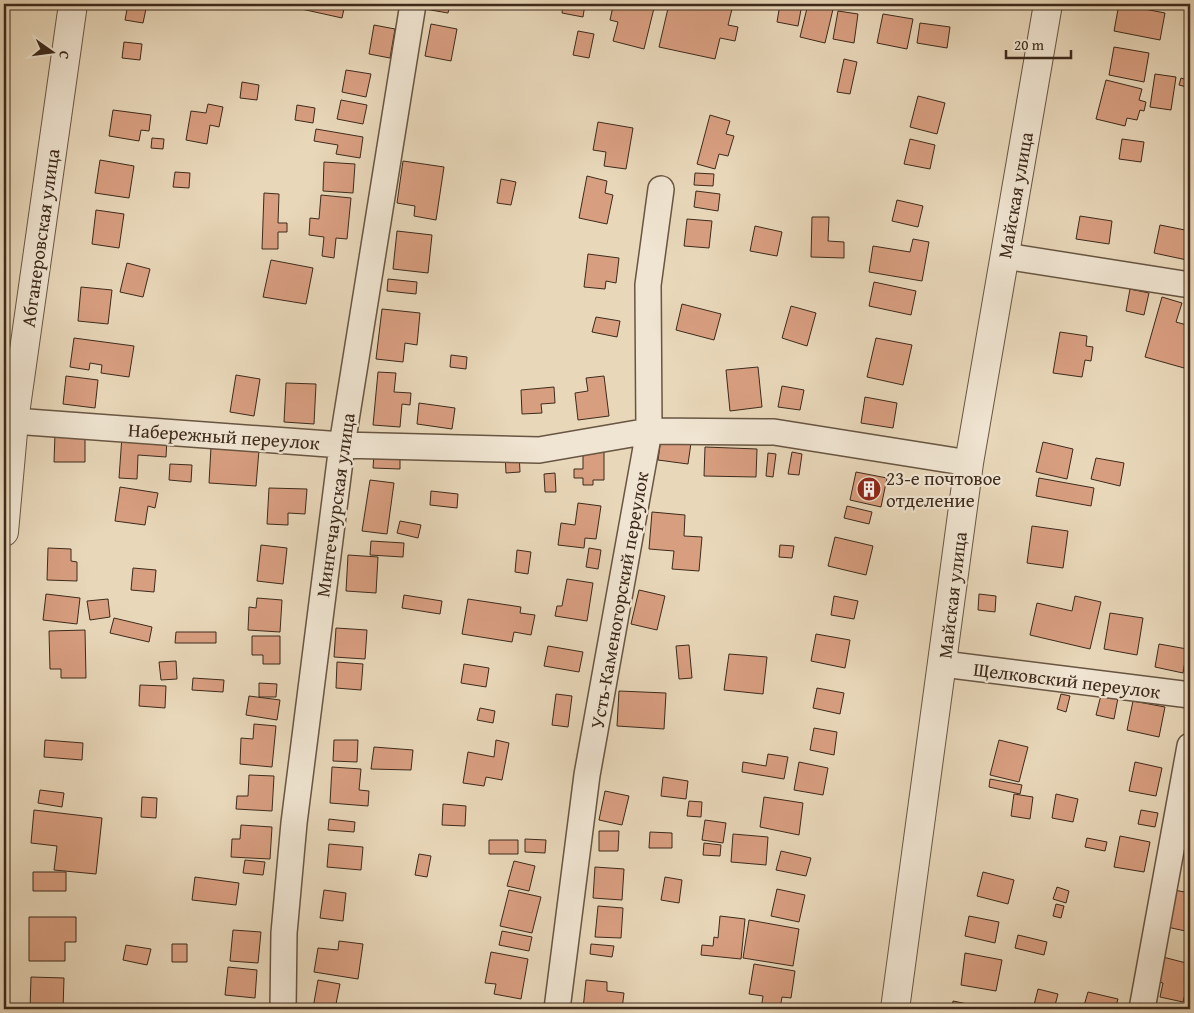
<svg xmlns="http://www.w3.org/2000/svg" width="1194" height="1013" font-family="'Gentium Book Plus',serif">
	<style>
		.building { fill: #d89e80; stroke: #3d2a1b }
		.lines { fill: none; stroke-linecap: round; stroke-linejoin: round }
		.minor-casing { stroke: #685542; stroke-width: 28 }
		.tertiary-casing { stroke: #685542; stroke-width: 30 }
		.minor { stroke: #f0e5d2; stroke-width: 25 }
		.tertiary { stroke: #f0e5d2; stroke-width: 28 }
		.labels { text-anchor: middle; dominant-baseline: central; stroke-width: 4.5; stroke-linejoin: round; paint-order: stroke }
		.street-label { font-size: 19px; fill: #3d2a1b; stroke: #f0e5d2 }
		.poi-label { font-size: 19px; fill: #3d2a1b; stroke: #f0e5d2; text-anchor: start }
	</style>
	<rect width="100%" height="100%" fill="#e8d7b9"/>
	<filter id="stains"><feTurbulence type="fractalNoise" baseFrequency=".004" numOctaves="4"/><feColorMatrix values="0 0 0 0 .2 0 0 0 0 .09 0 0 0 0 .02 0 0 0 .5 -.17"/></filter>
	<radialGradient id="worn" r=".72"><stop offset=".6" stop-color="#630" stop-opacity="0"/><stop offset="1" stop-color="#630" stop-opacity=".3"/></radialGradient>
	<path class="building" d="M128 4H147L143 23 125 20Z
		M298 4H345L342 18 297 8Z
		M426 4H450L448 13 425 9Z
		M563 4H585L583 17 562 13Z
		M624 4H655L644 49 613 41 618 22 610 20 613 6 623 8Z
		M669 4 733 5 728 25 738 27 735 41 720 38 715 59 659 47Z
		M780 4H802L798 26 777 22Z
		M808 4 834 5 825 43 800 37Z
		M1119 4 1165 13 1160 40 1114 31Z
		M838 11 858 14 854 43 833 39Z
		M883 14 913 19 907 49 877 43Z
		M920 23 950 27 947 48 917 43Z
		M431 24 457 29 451 61 425 56Z
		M374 25 395 29 390 58 369 54Z
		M578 31 594 34 589 58 573 55Z
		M124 42 142 44 140 60 122 58Z
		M1114 47 1149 53 1144 82 1109 75Z
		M844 59 857 62 850 94 837 92Z
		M346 70 371 74 366 97 342 92Z
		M1155 74 1176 77 1171 110 1150 107Z
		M1181 78 1190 81V88L1179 85Z
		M1106 80 1142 89 1139 100 1146 102 1144 111 1140 110 1137 120 1127 118 1125 126 1096 119Z
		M242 82 259 85 257 100 240 98Z
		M918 96 945 103 937 134 910 127Z
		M341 100 367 105 363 124 337 119Z
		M208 104 223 107 219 127 210 125 207 144 186 140 191 111 206 113Z
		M297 105 315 108 313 123 295 120Z
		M113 110 151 115 149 131 141 130 139 141 109 136Z
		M710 115 730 121 726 134 734 136 728 156 719 154 715 169 697 164Z
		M598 122 633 128 626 169 604 166 606 152 593 150Z
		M316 129 363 137 360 158 336 154 338 145 314 141Z
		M152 138 164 139 163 149 151 148Z
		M910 139 935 145 930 169 904 164Z
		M1122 139 1144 142 1141 162 1119 159Z
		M100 160 134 166 129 198 95 193Z
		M403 161 444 167 436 220 414 216 415 206 397 203Z
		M324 162 355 164 353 193 323 191Z
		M175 172 190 173 189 188 173 187Z
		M695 173 714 174 713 186 694 185Z
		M587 176 607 181 605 193 613 195 607 224 579 218Z
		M501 179 516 182 511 205 497 203Z
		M696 191 720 194 718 211 694 207Z
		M264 193 279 194 278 223H287V232H278V249H262Z
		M321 195 351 198 347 239 336 238 334 258 322 256 324 237 309 235 310 218 319 219Z
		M897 200 923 206 918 227 892 221Z
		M96 210 124 214 119 248 92 244Z
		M1080 216 1112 221 1109 244 1076 239Z
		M812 217H829L828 241 844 242V258L811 257Z
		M687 219 712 221 709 248 684 246Z
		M1160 225 1190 231 1187 260 1154 253Z
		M755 226 782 232 777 256 750 251Z
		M397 231 432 235 428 273 393 269Z
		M913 239 929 242 922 281 869 272 873 246 910 252Z
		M588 254 619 258 616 283 606 281 605 289 584 287Z
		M271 260 313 268 306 304 263 297Z
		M127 263 150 269 143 297 120 292Z
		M388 279 417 282 416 294 387 291Z
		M874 282 916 291 911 315 869 306Z
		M81 287 112 290 108 324 78 321Z
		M1130 289 1149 293 1144 315 1126 311Z
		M1162 297 1182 303 1176 322 1190 326V348L1184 368 1145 357Z
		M682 304 721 314 714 340 676 330Z
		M791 306 816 313 807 346 782 338Z
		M382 309 420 313 417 345 405 343 403 362 376 359Z
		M596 317 620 321 617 337 592 332Z
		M1060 332 1087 336 1086 346 1093 347 1091 361 1085 360 1082 377 1053 373Z
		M74 338 134 346 129 377 101 373 102 365 90 363 89 370 70 367Z
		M876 338 912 345 903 385 867 377Z
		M451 355 467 357 466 369 450 367Z
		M758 367 762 407 730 411 726 370Z
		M378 372 396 373 394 392 411 393 410 405 402 404 400 427 373 425Z
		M236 375 260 379 254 416 230 412Z
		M66 376 98 380 95 408 63 404Z
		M604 376 609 416 578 420 575 393 588 391 586 378Z
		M286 383 316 384 314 424 284 422Z
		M782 386 804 390 800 410 778 407Z
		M554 387 555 403 541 404 542 413 522 414 521 390Z
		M865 397 897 403 893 428 861 423Z
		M419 403 455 408 452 429 417 424Z
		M55 434H85V462H54Z
		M122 436 167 439 166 457 138 455 137 479 119 478Z
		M661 439 691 443 688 464 658 460Z
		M1043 442 1073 449 1067 479 1036 472Z
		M211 447 259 450 256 486 209 483Z
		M705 447 757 449 756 477 704 476Z
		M583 452H604V480H593V485H583V478H574V469H583Z
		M792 452 802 454 799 475 788 474Z
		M519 453 520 472 506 473 505 454Z
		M768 453 776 454 773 477 766 476Z
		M374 454 400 455V469L373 468Z
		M1096 458 1124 463 1120 486 1091 479Z
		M170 464 192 465 191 482 169 480Z
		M856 472 887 478 881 507 850 500Z
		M555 473 556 492H545L544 474Z
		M1039 478 1094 488 1091 506 1036 496Z
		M370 480 394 483 387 534 362 531Z
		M120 487 158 493 155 508 148 506 145 525 115 521Z
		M269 488 307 489 305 514 288 513V525L267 524Z
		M431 491 458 494 457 508 430 505Z
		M578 503 601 506 596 539 585 538 584 548 558 545 561 523 575 525Z
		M847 506 872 512 869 524 844 518Z
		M652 512 685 515 684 536 702 537 699 571 672 569 674 551 649 549Z
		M400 521 421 525 418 538 397 533Z
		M1032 526 1068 531 1063 568 1027 563Z
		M835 537 873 546 866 575 828 566Z
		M371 541 404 543 403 557 370 555Z
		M261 545 287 548 283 584 257 581Z
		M780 545 794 546 792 558 779 557Z
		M48 548 71 549V561L77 562V581L47 580Z
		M589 548 601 550 598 569 586 567Z
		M517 550 531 552 528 574 515 572Z
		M348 555 378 557 376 593 346 591Z
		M133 568 156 570 154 592 131 590Z
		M567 579 593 583 587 621 555 616 557 606H562Z
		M639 590 665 596 657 630 631 624Z
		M46 594 80 598 77 624 43 620Z
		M979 594 996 596 995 612 978 610Z
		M404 595 442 601 440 614 402 608Z
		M834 596 858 601 854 619 831 615Z
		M1075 596 1101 602 1090 649 1030 635 1037 603 1072 611Z
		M257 598 282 600 280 632 248 630 249 607 256 608Z
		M108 599 110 617 90 620 87 601Z
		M468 599 521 607 520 613 535 615 531 635 514 632 512 642 462 634Z
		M1110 613 1143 618 1137 655 1104 649Z
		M114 618 152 627 149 642 110 633Z
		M336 628 367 630 365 659 334 657Z
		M85 630 86 678H61V669H50L49 631Z
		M176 632H216V643H175Z
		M816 634 850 640 845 668 811 661Z
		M252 636H280V664H263V655H252Z
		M1159 644 1187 649 1183 673 1155 667Z
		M689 645 692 678 679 679 676 646Z
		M548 646 583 652 579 672 544 666Z
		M729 654 767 657 763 694 724 690Z
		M176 661 177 679 161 680 159 662Z
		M337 662 363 664 361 690 336 688Z
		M464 664 489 668 486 687 461 683Z
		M193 678 224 680 223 692 192 690Z
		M259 683 277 684 276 697H259Z
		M140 685 166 686 165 708 139 706Z
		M817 688 844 693 840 714 813 708Z
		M619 691 666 693 664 729 617 726Z
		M556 694 572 696 568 727 552 725Z
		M1061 694 1070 696 1066 712 1057 709Z
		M1101 695 1118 698 1114 719 1096 715Z
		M249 696 280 700 277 720 246 715Z
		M1133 701 1165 707 1159 737 1127 730Z
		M480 708 495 711 493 723 477 720Z
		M254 724 276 726 272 767 240 764 241 738 253 739Z
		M814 728 837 732 834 755 810 750Z
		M45 740 83 743 82 760 44 757Z
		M334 740H358L357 762 333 761Z
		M496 740 509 743 502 780 486 777 484 786 463 783 468 752 494 757Z
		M999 740 1028 747 1019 782 990 775Z
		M374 747 413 750 411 770 371 769Z
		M768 754 788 757 784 779 742 772 743 762 766 766Z
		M799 762 828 768 823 795 794 790Z
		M1135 762 1162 768 1156 796 1129 791Z
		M332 767 361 769 359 790 369 791 368 806 330 803Z
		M249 775 274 776 272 811 236 809 237 796H248Z
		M663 777 688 781 686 799 661 796Z
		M990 779 1022 785 1020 794 989 787Z
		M40 790 64 793 62 807 38 803Z
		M605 791 629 796 622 825 599 820Z
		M1014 794 1033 797 1030 819 1011 816Z
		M1056 794 1078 799 1073 822 1052 818Z
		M142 797 157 798 156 818 141 817Z
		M764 797 803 803 799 835 760 827Z
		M689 801 702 802 701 817 687 816Z
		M443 804 466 806 465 826 442 825Z
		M34 810 102 818 96 874 54 870 57 846 31 843Z
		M1141 810 1158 813 1155 827 1138 824Z
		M1190 811V854H1187L1188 845 1179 844Z
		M329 819 355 822 354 832 328 830Z
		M705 820 726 823 723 843 702 840Z
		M241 825 272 827 270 859 231 857 232 839H240Z
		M599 831H619L618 851H599Z
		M650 832 672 833V848H649Z
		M733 834 768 837 766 865 731 862Z
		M1120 836 1150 842 1144 872 1114 867Z
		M1087 838 1107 842 1105 851 1085 847Z
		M525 839 546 840 545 853 525 852Z
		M489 840H518V854H489Z
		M704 843 721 845 720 856 703 855Z
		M329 844 363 847 361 870 327 867Z
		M781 851 811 858 806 876 776 870Z
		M419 854 431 856 427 877 415 875Z
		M245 860 265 862 263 875 243 873Z
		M514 861 535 866 529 891 507 886Z
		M595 867 624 869 622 900 593 898Z
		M33 872H66V891H33Z
		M983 872 1014 880 1008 904 977 896Z
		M195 877 239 883 236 905 192 900Z
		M665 877 682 880 679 903 661 900Z
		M1057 887 1069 891 1066 903 1053 899Z
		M777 889 805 895 799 922 771 916Z
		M324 890 346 893 343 921 320 918Z
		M509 890 541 897 532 933 500 926Z
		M1174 890 1190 893V932L1167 927Z
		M1056 904 1064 906 1061 918 1053 916Z
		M598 906 623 908 621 938 595 937Z
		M720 916 745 919 741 959 701 955 702 945 713 946 714 937 718 938Z
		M969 916 999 922 995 943 965 936Z
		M29 917H76V942H65V961H29Z
		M749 920 799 929 793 966 743 958Z
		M233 930 261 932 258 963 230 961Z
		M502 931 532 937 529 951 499 945Z
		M1018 935 1047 942 1044 955 1015 948Z
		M339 941 363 944 358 979 314 972 318 948 338 950Z
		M172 944H187V962H172Z
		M591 944 614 946 612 957 590 954Z
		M126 945 151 949 147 965 123 960Z
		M491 952 528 959 521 999 494 994 496 984 485 983Z
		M965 953 1002 960 996 991 961 985Z
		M1159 956 1190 964V974L1183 1002 1160 997 1163 983 1154 981Z
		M754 964 795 971 791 998 782 997 780 1009H761L763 996 749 994Z
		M228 967 257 970 255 998 225 995Z
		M31 977 64 978 63 1009H30Z
		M318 980 340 984 335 1009 313 1008Z
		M586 980 607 982V991L624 993 622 1009H583Z
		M1038 989 1058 994 1054 1009H1033Z
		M1088 992 1118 999 1115 1009H1083Z
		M953 1001 982 1007V1009H952Z
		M497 1004 522 1008V1009H496Z"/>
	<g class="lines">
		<defs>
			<path id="minor" d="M1005 256 1190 285
				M14 421 342 445 539 450 649 431 774 432 969 463
				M943 664 1190 695
				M283 1009 284 933 294 823 342 445 413 4
				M557 1009 587 775 649 431 648 285 661 189
				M1142 1009 1190 746"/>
			<path id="tertiary" d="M4 532 14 421 73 4
				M895 1009 969 463 1048 4"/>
		</defs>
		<use href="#minor" class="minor-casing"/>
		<use href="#tertiary" class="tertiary-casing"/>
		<use href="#minor" class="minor"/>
		<use href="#tertiary" class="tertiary"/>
	</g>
	<defs>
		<symbol id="building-disc" viewBox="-11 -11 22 22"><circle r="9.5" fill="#8f2418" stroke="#f0e5d2"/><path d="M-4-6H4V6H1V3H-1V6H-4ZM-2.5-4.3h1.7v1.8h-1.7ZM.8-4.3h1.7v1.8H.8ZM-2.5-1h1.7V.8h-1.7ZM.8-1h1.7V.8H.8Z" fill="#fff"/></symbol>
	</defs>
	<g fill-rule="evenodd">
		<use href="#building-disc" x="855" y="475" width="28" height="28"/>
	</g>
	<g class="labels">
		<g class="street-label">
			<text transform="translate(1015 195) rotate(-80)">Майская улица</text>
			<text transform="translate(40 238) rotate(-82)">Абганеровская улица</text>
			<text transform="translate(224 436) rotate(4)">Набережный переулок</text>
			<text transform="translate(335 505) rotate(-82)">Мингечаурская улица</text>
			<text transform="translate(952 595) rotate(-83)">Майская улица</text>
			<text transform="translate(619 600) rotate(-80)">Усть-Каменогорский переулок</text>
			<text transform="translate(1067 680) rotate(7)">Щелковский переулок</text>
		</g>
		<g class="poi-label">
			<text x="886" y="478">23-е почтовое<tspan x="886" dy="22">отделение</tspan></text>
		</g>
	</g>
	<rect width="1194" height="1013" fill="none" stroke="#e8d7b9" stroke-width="20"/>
	<rect x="5" y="5" width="1184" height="1003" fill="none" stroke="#3d2a1b" stroke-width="2.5"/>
	<rect x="10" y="10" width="1174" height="993" fill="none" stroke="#3d2a1b"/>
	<g transform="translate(52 52) rotate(104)" stroke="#f0e5d2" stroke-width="4" paint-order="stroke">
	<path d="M0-4L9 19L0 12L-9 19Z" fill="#3d2a1b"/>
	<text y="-8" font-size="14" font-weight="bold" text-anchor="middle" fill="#3d2a1b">С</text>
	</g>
	<path d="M1006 50v8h65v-8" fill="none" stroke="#3d2a1b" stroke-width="2.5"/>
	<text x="1014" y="50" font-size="15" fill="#3d2a1b" stroke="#f0e5d2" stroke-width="4" paint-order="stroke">20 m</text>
	<rect width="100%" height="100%" filter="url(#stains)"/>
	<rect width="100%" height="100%" fill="url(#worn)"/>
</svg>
